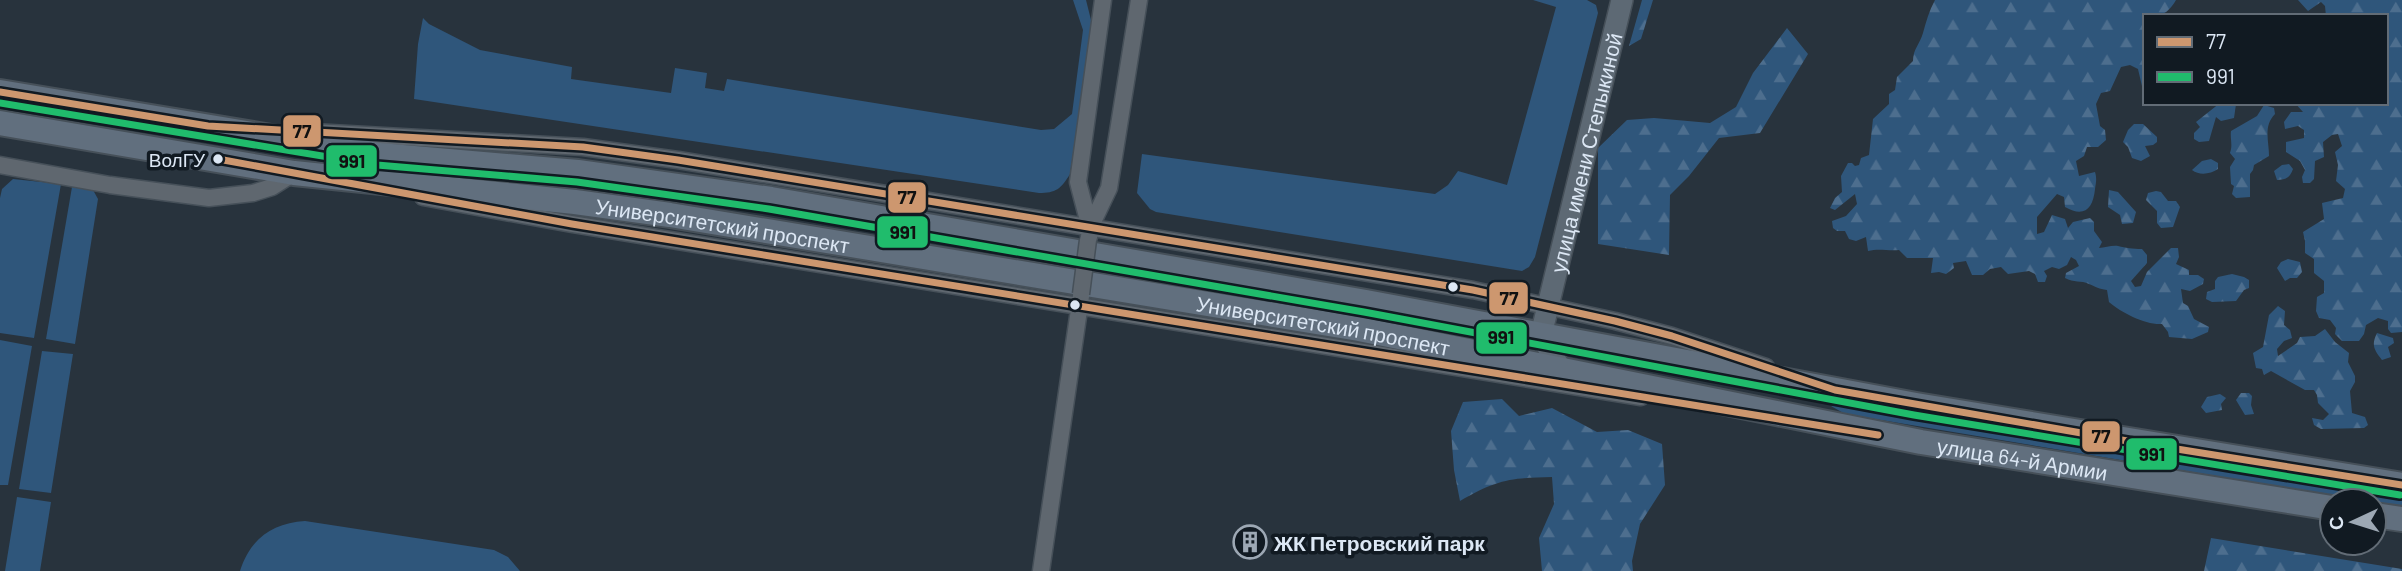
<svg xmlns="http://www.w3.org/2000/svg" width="2402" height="571" font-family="Barlow,sans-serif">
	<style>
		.green { fill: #2f567b }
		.forest { fill: url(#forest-firs) }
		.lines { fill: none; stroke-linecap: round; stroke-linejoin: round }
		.minor-casing { stroke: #465059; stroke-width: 19 }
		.major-casing { stroke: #465059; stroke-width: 24 }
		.highway-casing { stroke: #465059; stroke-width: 28 }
		.minor { stroke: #5f676f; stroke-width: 16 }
		.major { stroke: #5d6974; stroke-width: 21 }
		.highway { stroke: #616f7e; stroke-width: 24 }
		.minor-bridge-casing { stroke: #465059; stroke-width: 19; stroke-linecap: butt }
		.minor-bridge { stroke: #5f676f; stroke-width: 16 }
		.bus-1-casing { stroke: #111a22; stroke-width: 12 }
		.bus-2-casing { stroke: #111a22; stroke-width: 12 }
		.bus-1 { stroke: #cd976f; stroke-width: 7 }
		.bus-2 { stroke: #20bc6c; stroke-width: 7 }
		.bus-dot { fill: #dce7f4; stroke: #111a22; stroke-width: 2.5 }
		.labels { text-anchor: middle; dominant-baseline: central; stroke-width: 7; stroke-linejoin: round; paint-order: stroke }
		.bus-label { font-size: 19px; fill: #dce7f4; stroke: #111a22; text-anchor: end }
		.street-label { font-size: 21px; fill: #dce7f4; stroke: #111a22 }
		.poi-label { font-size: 21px; font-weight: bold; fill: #dce7f4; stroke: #111a22; text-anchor: start }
		.line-badge { stroke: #111a22; stroke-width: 2.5 }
		.pale-badge-label { font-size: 19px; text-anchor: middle; font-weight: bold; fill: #111 }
	</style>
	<defs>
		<pattern id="forest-firs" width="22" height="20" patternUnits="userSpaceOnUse" patternTransform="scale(1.75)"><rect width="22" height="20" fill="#2f567b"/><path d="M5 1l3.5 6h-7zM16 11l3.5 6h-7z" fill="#4d6e8e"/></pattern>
	</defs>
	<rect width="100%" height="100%" fill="#28333d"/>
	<path class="green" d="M1073 0H1086L1092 24 1070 174C1061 189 1056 193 1039 193L414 99 418 44 423 18 429 24 480 50 572 67 571 79 671 93 675 68 707 73 705 88 724 91 727 79 1041 130 1054 129 1072 114 1083 30Z
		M1533 0H1587L1596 5 1598 13 1535 257 1529 267 1522 271 1156 212 1150 209 1137 193 1142 154 1435 194 1448 185 1458 171 1507 185 1556 7Z
		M13 179 61 184 34 338 0 333V198L2 189Z
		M72 187 93 190 98 199 75 344 46 339Z
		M0 340 32 346 8 485H0Z
		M42 351 73 354 51 493 19 489Z
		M1848 404 2402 498V507L1845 414 1831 406Z
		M17 497 51 502 40 571H5Z
		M305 521 494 550 508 557 520 571H240C250 539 272 523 305 521Z"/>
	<path class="forest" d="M1642 0H1653L1641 39 1629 46Z
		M1935 0H2176C2167 15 2161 16 2145 16V99L2138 69 2130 65 2121 67 2110 91 2101 93 2096 104 2100 126 2105 130 2106 140 2098 147H2087L2084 156 2076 161 2079 176 2095 172C2097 179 2096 182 2095 189 2093 209 2084 218 2065 207L2064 197 2057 194 2037 217V234L2044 232 2052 215 2065 219 2068 228 2073 222 2090 218 2094 222V231L2102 242 2099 248C2105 248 2112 245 2118 246 2126 248 2132 249 2142 249L2147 255V263L2131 281 2135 287 2141 286 2147 272 2171 248H2178L2179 257 2176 264 2189 270V275H2198L2204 279 2203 284 2190 291 2181 289 2183 303 2188 306 2194 319 2209 327 2208 332 2192 339 2169 337 2168 332 2162 324C2145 325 2122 313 2109 302L2107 290C2099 289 2096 287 2089 284 2081 280 2074 283 2065 278L2066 273 2079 266 2076 260 2071 257 2067 265 2059 269 2052 267 2044 271 2047 276 2045 282H2038L2035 274 2029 271 2008 274 2001 267 1990 269 1983 275H1972L1966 261 1953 263 1954 268 1946 274 1939 272 1931 273 1933 258H1907L1899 250C1887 251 1879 248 1868 251L1866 237 1856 241 1849 239 1845 231H1837L1833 228 1832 221 1846 216 1857 204 1855 194 1835 210 1830 208 1835 198 1842 192 1841 176 1848 163H1852L1855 166 1859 165 1861 158 1869 155 1873 119 1889 104V94L1895 90 1897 77 1913 61C1913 49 1920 44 1923 33 1926 22 1929 11 1935 0Z
		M2298 0H2402V332L2391 333 2388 329V321L2378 318 2366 325 2364 334 2359 341H2342L2335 334 2336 328 2330 320 2319 318 2316 311 2317 297 2324 293V281L2314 273V259L2305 253V241L2303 232 2324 219 2322 203 2343 198 2345 189 2336 181 2338 165 2335 152 2342 146 2338 134 2332 135 2323 142 2324 157 2315 161 2314 179 2310 183H2303L2302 177 2305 170 2300 161 2286 152V142L2304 138V130L2298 126 2285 129 2284 122 2291 112H2303L2295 103H2386V16H2326L2325 6 2321 2 2308 11Z
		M1787 28 1808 54 1760 133 1719 138 1689 176 1670 195 1669 255 1598 244V148L1627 120 1654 118 1710 123 1736 107 1753 73Z
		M2220 103 2236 104 2234 118 2221 121 2216 117 2209 141 2199 142 2194 139V133L2200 127 2196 122Z
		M2264 105 2274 108 2275 114C2263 126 2269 141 2269 156L2254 165 2253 170 2250 174V197L2236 198 2232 194 2234 186 2231 184 2230 167 2235 159 2230 153C2233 145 2230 139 2231 131L2257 116Z
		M2134 124H2143L2157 137V142L2153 145 2145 146 2150 156 2141 161 2132 158 2128 147 2123 142 2128 130Z
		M2211 159 2218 163V169C2210 174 2200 176 2192 170L2202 161Z
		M2289 164 2293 169C2290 178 2285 180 2277 180L2274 171 2282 165Z
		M2109 190 2118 192 2136 212 2133 223 2122 224 2120 215 2108 207Z
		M2156 191 2161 192 2168 201H2176L2180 207 2173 227 2161 228 2157 223V211L2146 200 2148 193Z
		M2288 259 2300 262 2302 272 2297 278H2290L2285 281 2277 268 2281 262Z
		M2232 274 2244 277 2249 280V288L2244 290 2236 301 2212 302 2206 299 2207 292 2215 289V281L2218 277Z
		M2278 306 2285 311 2284 325 2290 330 2292 338 2284 341 2277 349 2278 356 2297 343 2300 337 2315 336 2325 329 2335 342 2349 353 2348 362 2355 376V382L2350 391 2352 413 2365 417 2368 425 2364 428 2321 429 2314 425 2312 418 2323 420 2329 414 2318 403 2317 395 2314 390H2305L2271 371 2264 375 2262 369 2256 368 2253 353 2263 347 2269 315Z
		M2377 333 2393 338 2394 343 2388 347 2391 357 2382 360C2374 350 2371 345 2377 333Z
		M2241 393H2249L2252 396 2251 405 2254 414 2245 415 2236 400Z
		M2220 394 2226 398 2221 404 2222 410 2206 413 2201 407 2207 397Z
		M1502 399 1519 416 1552 408 1597 432 1628 430 1662 444 1665 485 1640 524 1632 561 1633 571H1542L1539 538 1554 504 1552 477C1509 478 1497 480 1460 501L1454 470 1451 431 1463 402Z
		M2211 538 2402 569V571H2204Z"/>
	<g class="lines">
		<defs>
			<path id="minor" d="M295 131 583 147 678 160 1473 290 1615 321 1672 336 1766 367
				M0 165 110 185 209 198 253 193 272 187 294 173
				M423 197 572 224 1641 397
				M1090 228 1078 182 1103 0
				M1089 237 1090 228 1109 188 1139 0
				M1041 571 1081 296"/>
			<g id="major">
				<path id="s1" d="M1561 370 1541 335 1622 0"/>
			</g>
			<g id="highway">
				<path d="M0 92 379 155 578 172 771 199 1366 302 1916 405 2402 485"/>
				<path id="s2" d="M0 123 294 173 575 202 670 215 1359 329 1921 442 2332 508"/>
				<path d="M2374 515 2402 519"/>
			</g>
		</defs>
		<use href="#minor" class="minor-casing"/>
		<use href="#major" class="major-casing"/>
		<use href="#highway" class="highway-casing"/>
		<use href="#minor" class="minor"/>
		<use href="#major" class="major"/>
		<use href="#highway" class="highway"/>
		<defs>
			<path id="minor-bridge" d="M1081 294 1088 240"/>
		</defs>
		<use href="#minor-bridge" class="minor-bridge-casing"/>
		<use href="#minor-bridge" class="minor-bridge"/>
		<defs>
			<path id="bus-1" d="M0 92 208 126 583 147 678 160 1473 290 1615 321 1672 336 1835 390 2133 442 2402 485
				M218 159 572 224 1878 435"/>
			<path id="bus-2" d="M0 103 377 165 577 182 769 209 1364 312 1914 415 2400 495"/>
		</defs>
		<use href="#bus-1" class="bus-1-casing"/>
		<use href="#bus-2" class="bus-2-casing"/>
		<use href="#bus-1" class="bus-1"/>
		<use href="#bus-2" class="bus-2"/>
	</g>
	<defs>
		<symbol id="building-ring" viewBox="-11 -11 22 22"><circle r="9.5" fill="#111a22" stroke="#9da8b4" stroke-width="1.5"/><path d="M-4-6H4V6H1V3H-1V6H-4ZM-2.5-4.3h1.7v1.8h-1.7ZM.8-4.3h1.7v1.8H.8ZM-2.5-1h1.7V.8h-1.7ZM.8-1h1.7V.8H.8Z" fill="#9da8b4"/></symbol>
	</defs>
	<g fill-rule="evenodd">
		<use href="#building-ring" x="1231" y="523" width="38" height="38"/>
	</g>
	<g class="bus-dot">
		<circle cx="218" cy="159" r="6"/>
		<circle cx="1453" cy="287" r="6"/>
		<circle cx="1075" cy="305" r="6"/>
	</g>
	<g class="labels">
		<g class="bus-label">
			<text x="205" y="159">ВолГУ</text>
		</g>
		<g class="street-label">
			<text stroke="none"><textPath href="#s1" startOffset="228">улица имени Степыкиной</textPath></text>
			<text stroke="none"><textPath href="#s2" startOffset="730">Университетский проспект</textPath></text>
			<text stroke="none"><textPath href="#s2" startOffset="1339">Университетский проспект</textPath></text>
			<text stroke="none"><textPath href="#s2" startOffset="2051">улица 64-й Армии</textPath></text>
		</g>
		<g class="poi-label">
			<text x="1274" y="542">ЖК Петровский парк</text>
		</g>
	</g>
	<g class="line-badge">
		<rect x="282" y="114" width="40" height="34" rx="7" fill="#cd976f"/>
		<rect x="325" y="144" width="53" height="34" rx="7" fill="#20bc6c"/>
		<rect x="887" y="181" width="40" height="33" rx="7" fill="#cd976f"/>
		<rect x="876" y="215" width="53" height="34" rx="7" fill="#20bc6c"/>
		<rect x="1488" y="281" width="41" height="34" rx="7" fill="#cd976f"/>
		<rect x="1475" y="321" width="53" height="34" rx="7" fill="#20bc6c"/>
		<rect x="2081" y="420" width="40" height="33" rx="7" fill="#cd976f"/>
		<rect x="2125" y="437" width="53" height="34" rx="7" fill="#20bc6c"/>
	</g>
	<g class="pale-badge-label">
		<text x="302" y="138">77</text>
		<text x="352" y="168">991</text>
		<text x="907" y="204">77</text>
		<text x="903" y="239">991</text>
		<text x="1509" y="305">77</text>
		<text x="1501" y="344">991</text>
		<text x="2101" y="443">77</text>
		<text x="2152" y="461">991</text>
	</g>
	<rect x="2143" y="14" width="245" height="91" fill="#111a22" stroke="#626c76" stroke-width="2"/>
	<rect x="2157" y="37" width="35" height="10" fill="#cd976f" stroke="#626c76" stroke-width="2"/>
	<text x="2206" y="49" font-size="21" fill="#dce7f4">77</text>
	<rect x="2157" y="72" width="35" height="10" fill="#20bc6c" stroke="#626c76" stroke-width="2"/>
	<text x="2206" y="84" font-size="21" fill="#dce7f4">991</text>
	<g transform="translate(2353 522) rotate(266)"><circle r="33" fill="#111a22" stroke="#626c76" stroke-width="2"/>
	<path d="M0-5L12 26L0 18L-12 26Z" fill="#9da8b4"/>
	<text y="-10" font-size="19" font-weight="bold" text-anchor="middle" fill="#dce7f4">С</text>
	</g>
</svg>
